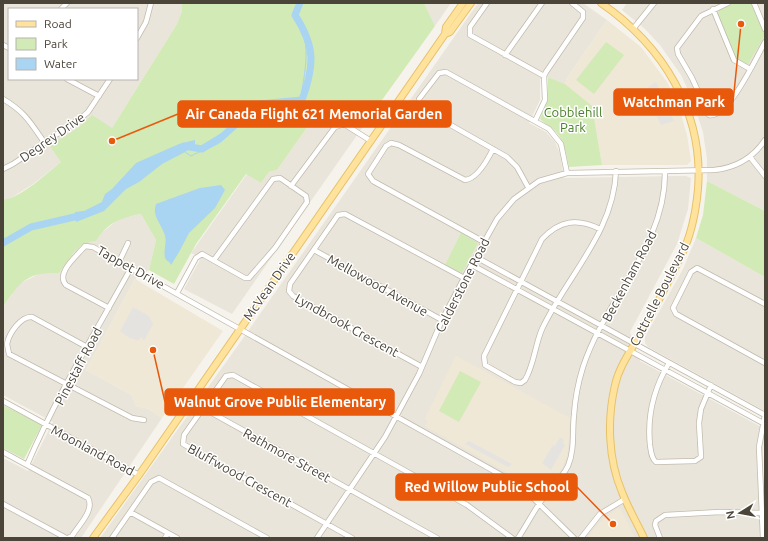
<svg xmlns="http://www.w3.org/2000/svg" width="768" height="541" font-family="Ubuntu,sans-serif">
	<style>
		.residential { fill: #eae5da; fill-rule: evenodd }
		.education { fill: #efe8d6 }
		.green { fill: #d2eab5 }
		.parking { fill: #e5e3e0 }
		.water { fill: #a9d4f2 }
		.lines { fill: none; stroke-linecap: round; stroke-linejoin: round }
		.stream { stroke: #a9d4f2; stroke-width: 1 }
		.river { stroke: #a9d4f2; stroke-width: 7 }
		.minor-casing { stroke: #c2bbae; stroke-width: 6 }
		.major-casing { stroke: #e6c16a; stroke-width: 8 }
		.minor { stroke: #fff; stroke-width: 4.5 }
		.major { stroke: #ffe39c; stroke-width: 6 }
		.labels { text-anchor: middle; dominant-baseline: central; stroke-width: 3; stroke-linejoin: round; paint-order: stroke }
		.park-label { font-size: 13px; fill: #4a7f2a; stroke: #fff }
		.street-label { font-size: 13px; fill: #4b4439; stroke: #fff }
		.leader { fill: none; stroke: #e8590c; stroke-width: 1.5 }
		.callout-dot { fill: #e8590c; stroke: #fff; stroke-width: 1.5 }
		.callout { fill: #e8590c; stroke: #e8590c; stroke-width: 1.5 }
		.callout-label { font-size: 14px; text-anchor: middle; font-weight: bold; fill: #fff }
	</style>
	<rect width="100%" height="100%" fill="#f6f3ec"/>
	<path class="residential" d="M3 3H182V11L177 24 112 128 61 162 33 184 8 200H3ZM9 9H137V79H9Z
		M424 3H451L435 26Z
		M478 3H583L607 20 567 78 565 84 548 77 540 79V100L529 123 546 132 555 142 560 154 564 178 674 176H686L691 178 688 209 677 244 630 332 640 361 765 429 763 452 765 538H100L239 344Z
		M627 3H765V211L707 181V159L703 132 691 96 681 75 660 45 645 29 622 10Z
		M325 102 362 128 232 314 184 289 201 258 191 253 247 174 261 183 269 172 277 170Z
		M141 214 156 240 149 270 135 279 86 370 132 395 136 406 149 409 162 418 81 538H3V458L28 471 53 422 3 395V307L19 284 41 273H59L78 248 86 242 96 241 100 234 119 219Z
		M696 238 765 277V411L648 347 645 343V337L683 269Z"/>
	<path class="education" d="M607 20 641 47 667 82 678 104 687 135 691 161 687 165H602L592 107 565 84 567 78Z
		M135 279 223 331 162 418 149 409 136 406 132 395 86 370Z
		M456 356 570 418 568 450 565 462 558 475 540 495 538 496 505 471 425 426 428 421 425 419Z
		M618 508 621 509 635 538H587L600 522Z"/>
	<path class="green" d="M182 3H424L435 26 362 128 325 102 277 170 269 172 261 183 246 174 196 244 174 284 149 270 156 240 141 214C120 218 107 223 96 241 76 242 70 260 59 273 26 272 20 282 3 307V200C21 198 47 173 61 162L50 146 79 127 92 115 112 128 177 24 182 11Z
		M734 3H752L765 35 748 64C732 65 723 27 718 14L719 9Z
		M606 42 624 55 594 94 576 80Z
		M548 77 565 84 592 106 602 165 569 167C566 153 565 140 553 129 549 126 544 123 540 119L548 100Z
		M707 181 765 211V277L696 238 703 215Z
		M461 233 478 243 462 273 445 265Z
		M460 371 481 382 459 422 439 411Z
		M3 405 42 425 24 459 3 448Z"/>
	<path class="parking" d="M656 82 674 121 661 125 644 90Z
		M133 307 149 316 153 324 144 341 141 337 138 341 132 338 131 339 120 331Z
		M560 437 564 440 563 443 565 445 551 470 542 463 553 445 555 446Z
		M469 441 512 464 508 467 465 444Z"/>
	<path class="water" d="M195 140V145L185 152 162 164 139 182 126 189 104 211 76 222 75 212 84 211 102 202 105 194 112 189 136 163 179 144Z
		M221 185 225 190 215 208 189 233 179 252 171 265C169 260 167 262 165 258 163 250 168 241 164 233 160 222 152 216 156 204L200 188Z"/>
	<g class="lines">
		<path class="stream" d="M185 152 191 156C200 151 214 147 222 141 225 138 228 132 230 128 236 119 246 110 256 106 271 101 288 107 301 97 304 76 309 56 304 35 300 20 295 22 297 3"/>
		<path class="river" d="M184 146 202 149 223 136 259 104 302 100C315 65 315 46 295 15L300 3
			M3 243 31 227 83 215"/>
		<defs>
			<path id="minor" d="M487 3 470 27V35L544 76
				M728 3 701 16 677 48 678 54 692 78 709 115C728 119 756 58 765 42
				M754 3 765 29
				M61 9 67 3
				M713 9 734 60 750 69
				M633 29 654 3
				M137 38 146 22 151 3
				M3 45 9 48
				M505 55 542 3
				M67 79 99 96
				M3 99C25 112 30 122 44 142
				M535 121 545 100 544 76 546 72 583 18V12L572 3
				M750 157 765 176
				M3 169 13 164 81 118 88 112 110 79
				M291 186 335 127 344 124 371 141
				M528 187 517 167 507 157 419 107V99L439 73 446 72 549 129 561 144 567 173
				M600 229C577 218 560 220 542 239L484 356 485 365 515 382 521 383 525 380C534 365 535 345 542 329 567 276 614 232 616 171
				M484 242 373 181 368 174 386 146 391 143 399 145 465 180C477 179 488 159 493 149
				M314 250 442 320
				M476 257 765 415 759 447 763 538
				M119 262 128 243
				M472 265 763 423
				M177 293 196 258 202 254 245 278H249L275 248 307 202 306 196 280 178 273 179 214 260
				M765 304 697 268 691 272 673 308 676 314 765 363
				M109 308 66 285C55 273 77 256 85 246L93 247 510 480 530 495 574 538
				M87 347 32 317C21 316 9 333 7 344L9 354 132 418 144 420
				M669 363C654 388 647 416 650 445 651 451 651 458 656 462L695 461 701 457 699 423 701 409 711 385
				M422 367 293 296 289 291 290 284 338 215 345 214 464 278
				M3 401 139 475
				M203 408 437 538
				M3 452 88 498C95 510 78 526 72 536L68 538
				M27 465C56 397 95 333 131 268
				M3 504 66 538
				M130 512 177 538
				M112 538 151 482 159 478 267 538
				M165 538 168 533
				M317 538 385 437 419 374 442 320 464 278 497 219 514 199 539 181 567 173 714 170C735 168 753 158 765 140
				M352 538 183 444 184 435 226 376 233 375 467 505 512 538
				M518 538C527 525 534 510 544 497 553 487 562 478 568 466 575 449 572 432 574 415 575 399 578 383 583 367 605 299 666 246 665 171
				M581 538 600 514 625 499
				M660 538 655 525 656 521 665 515 720 512 762 513"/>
			<path id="major" d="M601 3C663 46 704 112 698 189 696 211 691 236 681 256 668 283 654 310 639 336 630 352 619 367 615 385 607 419 608 459 622 492 628 508 637 523 644 538
				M445 34 450 32 471 3
				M93 538 139 475 445 34 446 27 463 3"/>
		</defs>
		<use href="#minor" class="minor-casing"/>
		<use href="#major" class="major-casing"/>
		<use href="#minor" class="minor"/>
		<use href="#major" class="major"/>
	</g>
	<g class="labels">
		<g class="park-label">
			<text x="573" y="112">Cobblehill<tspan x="573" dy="15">Park</tspan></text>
		</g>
		<g class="street-label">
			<text transform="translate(52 137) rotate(-35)">Degrey Drive</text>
			<text transform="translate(131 267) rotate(29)">Tappet Drive</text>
			<text transform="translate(629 276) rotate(-62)">Beckenham Road</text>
			<text transform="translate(378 285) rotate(29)">Mellowood Avenue</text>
			<text transform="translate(462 285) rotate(-63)">Calderstone Road</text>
			<text transform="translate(269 286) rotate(-55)">McVean Drive</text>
			<text transform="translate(659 294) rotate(-63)">Cottrelle Boulevard</text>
			<text transform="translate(347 325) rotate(29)">Lyndbrook Crescent</text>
			<text transform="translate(78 366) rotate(-62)">Pinestaff Road</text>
			<text transform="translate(93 450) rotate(28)">Moonland Road</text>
			<text transform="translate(287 455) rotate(29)">Rathmore Street</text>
			<text transform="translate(240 475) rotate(29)">Bluffwood Crescent</text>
		</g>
	</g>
	<path class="leader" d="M741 24L733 102M112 141L178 114M153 350L165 402M613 524L577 487"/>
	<g class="callout-dot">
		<circle cx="741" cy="24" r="4"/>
		<circle cx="112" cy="141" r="4"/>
		<circle cx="153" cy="350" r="4"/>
		<circle cx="613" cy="524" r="4"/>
	</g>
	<g class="callout">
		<rect x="614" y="89" width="119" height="26" rx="4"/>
		<rect x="178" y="101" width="273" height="26" rx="4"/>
		<rect x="165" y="389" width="229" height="26" rx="4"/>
		<rect x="396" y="474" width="181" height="26" rx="4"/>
	</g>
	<g class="callout-label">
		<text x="674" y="107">Watchman Park</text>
		<text x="314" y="119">Air Canada Flight 621 Memorial Garden</text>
		<text x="280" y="407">Walnut Grove Public Elementary</text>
		<text x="487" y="492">Red Willow Public School</text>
	</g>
	<rect width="768" height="541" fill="none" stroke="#4b4439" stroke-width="8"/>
	<rect x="8" y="8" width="130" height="72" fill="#ffffff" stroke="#b7b4b0"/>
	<rect x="16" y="21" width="20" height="6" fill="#ffe39c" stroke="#b7b4b0"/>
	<text x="44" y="28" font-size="12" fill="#4b4439">Road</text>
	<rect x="16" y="38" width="20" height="12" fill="#d2eab5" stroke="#b7b4b0"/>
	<text x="44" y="48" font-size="12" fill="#4b4439">Park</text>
	<rect x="16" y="58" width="20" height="12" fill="#a9d4f2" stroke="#b7b4b0"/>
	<text x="44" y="68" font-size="12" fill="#4b4439">Water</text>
	<g transform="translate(740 513) rotate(259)" stroke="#ffffff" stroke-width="3" paint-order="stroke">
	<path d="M0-3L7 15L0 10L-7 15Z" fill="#4b4439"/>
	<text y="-6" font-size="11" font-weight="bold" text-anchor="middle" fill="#4b4439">N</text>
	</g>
</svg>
